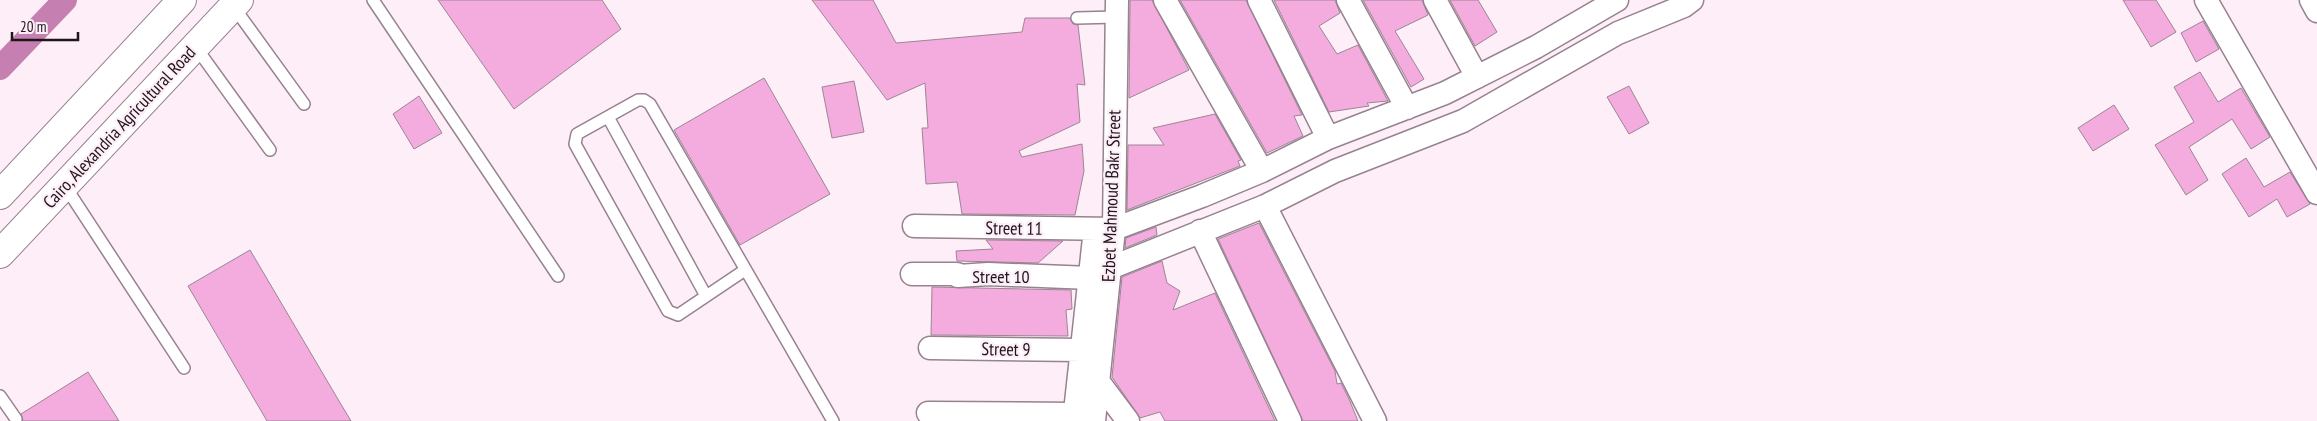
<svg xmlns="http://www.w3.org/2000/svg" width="2317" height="421" font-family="'PT Sans Narrow',sans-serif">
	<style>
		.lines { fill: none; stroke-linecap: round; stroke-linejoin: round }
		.canal { stroke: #c580b1; stroke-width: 24 }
		.building { fill: #f4abde; stroke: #9b8694 }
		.service-casing { stroke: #978290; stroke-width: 14 }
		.minor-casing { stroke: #978290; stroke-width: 25 }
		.trunk-casing { stroke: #978290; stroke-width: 30 }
		.service { stroke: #fff; stroke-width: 11 }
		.minor { stroke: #fff; stroke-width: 22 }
		.trunk { stroke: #fff; stroke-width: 28 }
		.labels { text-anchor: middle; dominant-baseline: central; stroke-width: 4.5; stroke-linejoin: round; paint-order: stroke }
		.street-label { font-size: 18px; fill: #1e161b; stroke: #fdeef8 }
	</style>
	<rect width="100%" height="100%" fill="#fdeef8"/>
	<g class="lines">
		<path class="canal" d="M0 68 65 0"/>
	</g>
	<path class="building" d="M438 0H602L621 29 514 109Z
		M812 0H873L896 43 1022 32 1025 18H1070L1073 24 1078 25 1085 85 1077 84 1080 122 1019 151 1022 157 1082 144 1084 171 1075 215 962 214 957 182 926 184 922 128H928L925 83 887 100Z
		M1130 0H1152L1189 70 1129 98Z
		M1180 0H1246L1302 115 1294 116 1303 136 1267 153Z
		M1274 0H1335L1340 13 1319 26 1337 54 1358 45 1388 101 1367 103 1369 106 1329 112Z
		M1363 0H1422L1428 15 1395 31 1424 79 1411 87Z
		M1450 0H1478L1497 32 1475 46Z
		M2123 0H2156L2176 32 2151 47Z
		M2203 21 2219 49 2196 62 2181 33Z
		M2200 72 2218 102 2241 88 2270 137 2251 149 2232 119 2189 147 2208 180 2186 195 2155 145 2194 122 2174 87Z
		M764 78 830 194 740 245 674 130Z
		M854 81 864 132 832 138 822 87Z
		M1629 86 1649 123 1629 134 1607 97Z
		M419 96 442 133 414 149 393 114Z
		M2114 105 2129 129 2093 151 2078 128Z
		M1215 114 1241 160 1238 161 1240 166 1127 210 1128 145H1164L1153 128Z
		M2246 158 2264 187 2290 172 2310 204 2287 217 2277 199 2249 217 2222 174Z
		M1259 223 1335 371 1337 384 1341 383 1349 399 1358 421H1303L1218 239Z
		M1156 227 1157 235 1125 248 1126 238Z
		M986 240 1063 241 1038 263 957 261 956 251 993 249Z
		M250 250 339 401 351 421H267L188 286Z
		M1162 261 1167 283 1180 291 1173 310 1215 293 1275 421H1165L1160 412 1140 418 1112 377 1122 277Z
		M932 287 1071 290 1072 309 1066 310 1068 336 931 335Z
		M88 372 119 421H23L21 414Z"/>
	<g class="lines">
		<defs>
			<path id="service" d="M373 0 558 276
				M233 6 304 104
				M1077 18 1116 17
				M195 46 270 150
				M608 117 706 296
				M65 186 184 368
				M745 270 678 315 668 311 575 144 577 134 638 100H644L650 104 833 421
				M0 396 16 419"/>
			<path id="minor" d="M1165 0 1262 171
				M1259 0 1328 138
				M1348 0 1407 108
				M1435 0 1477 77
				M2206 0 2317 193
				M2311 0 2317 11
				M1265 206 1375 421
				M914 226 1114 229 1202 196 1262 171 1328 138 1445 93 1536 47 1617 0
				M1200 231 1290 421
				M1110 268 1265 206 1335 171 1463 121 1618 33 1684 6 1692 0
				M912 274H957L958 276 988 274 1091 278
				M930 348 1082 350
				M1098 381 1128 421
				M928 413 1075 414
				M1074 421 1095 229
				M1094 421 1114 229 1117 0"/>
			<path id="trunk" d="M0 195 182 0
				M0 254 239 0"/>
		</defs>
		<use href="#service" class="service-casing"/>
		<use href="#minor" class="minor-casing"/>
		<use href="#trunk" class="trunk-casing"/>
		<use href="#service" class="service"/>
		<use href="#minor" class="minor"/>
		<use href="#trunk" class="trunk"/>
	</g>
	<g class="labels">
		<g class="street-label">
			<text transform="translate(119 127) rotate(-47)">Cairo, Alexandria Agricultural Road</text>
			<text transform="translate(1111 196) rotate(-88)">Ezbet Mahmoud Bakr Street</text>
			<text transform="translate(1014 228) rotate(1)">Street 11</text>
			<text x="1001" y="276">Street 10</text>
			<text transform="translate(1006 349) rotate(1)">Street 9</text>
		</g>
	</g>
	<path d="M12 32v8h66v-8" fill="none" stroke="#1e161b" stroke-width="2.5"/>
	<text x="20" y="32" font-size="15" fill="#1e161b" stroke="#fdeef8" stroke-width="4" paint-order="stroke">20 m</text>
</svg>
